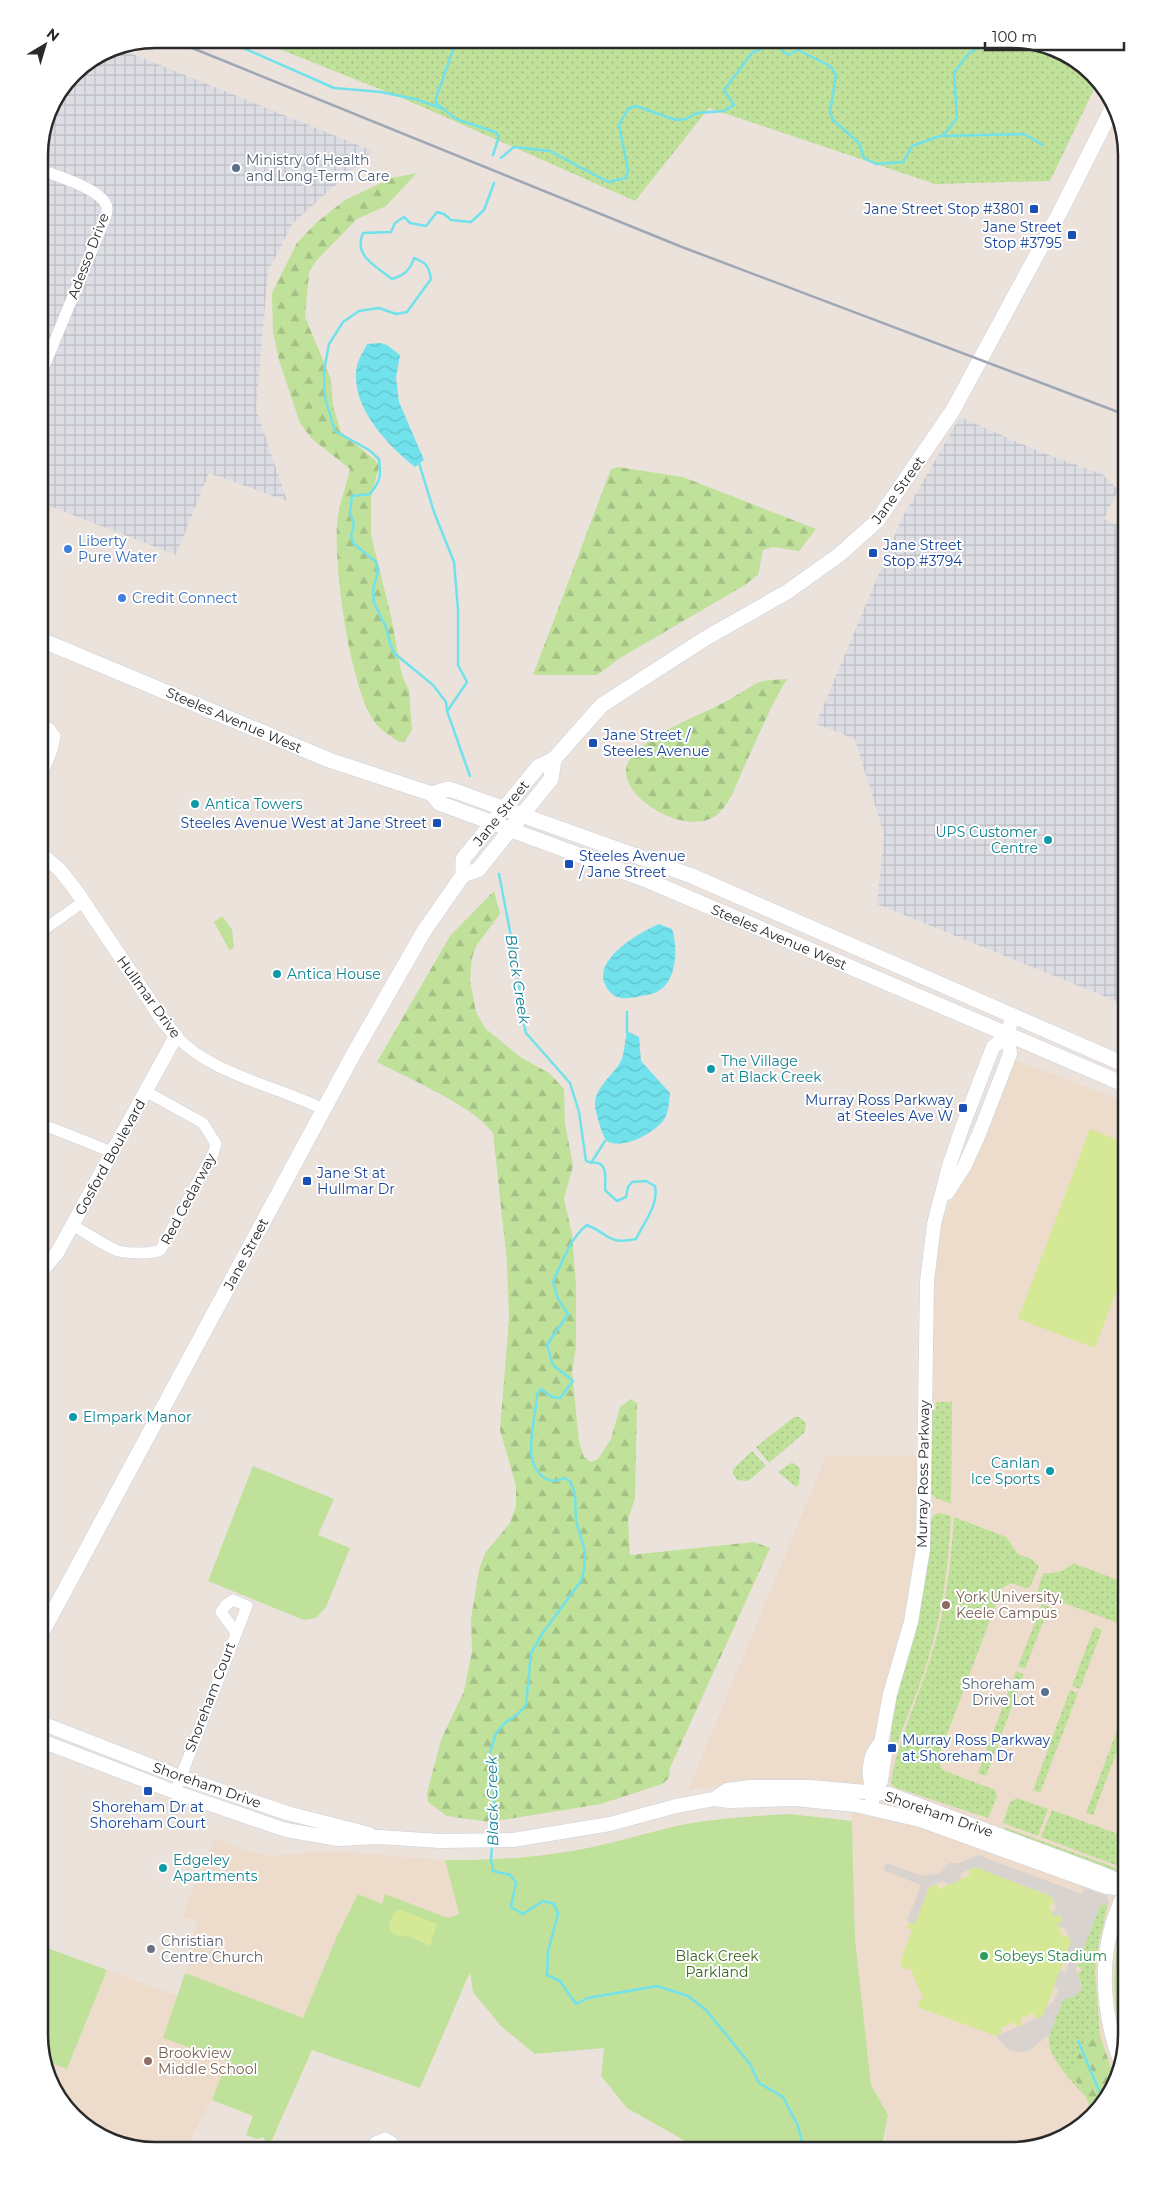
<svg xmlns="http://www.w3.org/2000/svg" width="1165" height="2190" font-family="Montserrat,sans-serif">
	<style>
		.industrial { fill: url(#industrial-grid) }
		.education { fill: #eddccc }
		.grass { fill: url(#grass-dots) }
		.forest { fill: url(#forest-firs) }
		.park { fill: #bfe19a }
		.pitch { fill: #d5e896 }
		.plaza { fill: #d8d3cf }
		.water { fill: url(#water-waves) }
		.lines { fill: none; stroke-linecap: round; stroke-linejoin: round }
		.stream { stroke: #71e2ec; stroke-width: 2.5 }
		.minor-casing { stroke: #cad1db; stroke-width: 12 }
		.tertiary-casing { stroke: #cad1db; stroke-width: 15 }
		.secondary-casing { stroke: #cad1db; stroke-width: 16 }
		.minor { stroke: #fff; stroke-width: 11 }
		.tertiary { stroke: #fff; stroke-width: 14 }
		.secondary { stroke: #fff; stroke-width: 15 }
		.rail { stroke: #9fa6b4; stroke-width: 2.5 }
		.service-dot { fill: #5c6f8a; stroke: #fff; stroke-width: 2 }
		.transit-dot { fill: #1a4fb4; stroke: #fff; stroke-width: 2 }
		.shop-dot { fill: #3f7fe0; stroke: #fff; stroke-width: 2 }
		.culture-dot { fill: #0f9aa8; stroke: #fff; stroke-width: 2 }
		.education-dot { fill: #8d6e63; stroke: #fff; stroke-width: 2 }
		.worship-dot { fill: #6b7280; stroke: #fff; stroke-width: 2 }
		.leisure-dot { fill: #2e9e5b; stroke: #fff; stroke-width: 2 }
		.labels { text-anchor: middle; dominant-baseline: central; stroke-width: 4; stroke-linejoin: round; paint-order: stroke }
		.service-label { font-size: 14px; fill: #4e5e75; stroke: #fff; text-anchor: start }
		.transit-label { font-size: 14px; fill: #164399; stroke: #fff; text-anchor: start }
		.street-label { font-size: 14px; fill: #2a2a2a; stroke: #fff }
		.shop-label { font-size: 14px; fill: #366cbe; stroke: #fff; text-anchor: start }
		.culture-label { font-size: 14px; fill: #0d838f; stroke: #fff; text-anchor: start }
		.education-label { font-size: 14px; fill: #785e54; stroke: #fff; text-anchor: start }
		.worship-label { font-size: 14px; fill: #5b616d; stroke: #fff; text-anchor: start }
		.park-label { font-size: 14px; fill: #39651c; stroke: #fff }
		.leisure-label { font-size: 14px; fill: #27864d; stroke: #fff; text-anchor: start }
		.water-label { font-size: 15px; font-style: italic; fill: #108297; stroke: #fff }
		.rim { fill: none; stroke: #2a2a2a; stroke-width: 2.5 }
	</style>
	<defs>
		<pattern id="industrial-grid" width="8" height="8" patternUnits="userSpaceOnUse" patternTransform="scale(1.25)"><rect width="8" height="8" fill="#dddde4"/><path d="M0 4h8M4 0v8" fill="none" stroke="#bebec4"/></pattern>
		<pattern id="grass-dots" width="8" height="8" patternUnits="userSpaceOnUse" patternTransform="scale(1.25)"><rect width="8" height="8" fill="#bfe19a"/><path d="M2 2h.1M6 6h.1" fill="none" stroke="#a4c185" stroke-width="1.8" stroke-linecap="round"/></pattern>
		<pattern id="forest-firs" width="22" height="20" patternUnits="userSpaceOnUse" patternTransform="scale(1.25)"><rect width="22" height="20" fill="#bfe19a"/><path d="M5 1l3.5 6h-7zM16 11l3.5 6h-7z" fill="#a4c185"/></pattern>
		<pattern id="water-waves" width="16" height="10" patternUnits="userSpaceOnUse" patternTransform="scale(1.25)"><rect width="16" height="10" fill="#71e2ec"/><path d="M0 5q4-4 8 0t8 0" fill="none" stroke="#62c2cb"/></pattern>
	</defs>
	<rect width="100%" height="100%" fill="#ece2dc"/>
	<path class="industrial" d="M110 47H115L373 151 293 223 268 271 256 409 287 501 209 473 176 555 39 502V147L48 110 73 72Z
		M960 417 1043 453 1102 474 1118 490 1104 519 1126 529V1005L877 904 884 835 855 739 816 724 902 518Z"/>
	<path class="education" d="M1012 1059 1126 1102V2036L1107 2100 1055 2142 1010 2151H885L888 2115 871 2085 855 1940 854 1856 849 1783 759 1781 688 1790 826 1456 929 1455 931 1307 935 1254 940 1224 962 1182Z
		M215 1838 236 1847 270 1856 330 1851 445 1860 459 1914 448 1918 386 1895 382 1904 358 1894 337 1936 303 2018 185 1973 194 1954 188 1950 198 1922 182 1916Z
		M107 1970 177 1996 163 2037 227 2061 212 2100 184 2151H147L90 2132 48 2080 44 2060 68 2069Z"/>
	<path class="grass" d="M254 39H1018L1081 62 1097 83 1050 181 935 184 709 108 635 201 402 98Z
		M936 1402H952L951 1504 934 1497 930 1491V1410H936Z
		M794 1417H799L806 1423 805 1432 769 1463 756 1447Z
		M752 1451 766 1466 748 1481 737 1480 733 1474V1469Z
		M791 1463 795 1464 800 1469 799 1485 796 1487 778 1472Z
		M940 1513 951 1516C949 1558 944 1601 933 1642 924 1678 908 1712 896 1747L890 1746 895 1698 930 1521 935 1514Z
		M954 1517 1006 1537 1018 1554 1031 1559 1039 1566 1030 1587 1026 1588 1011 1583 1002 1588 938 1758 941 1768 945 1771 995 1790 997 1797 988 1818 894 1787 891 1782C899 1736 920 1695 933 1650 946 1607 951 1562 954 1517Z
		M1073 1563 1126 1583V1626L1037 1593 1043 1573C1054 1574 1067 1571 1073 1563Z
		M1042 1604 1049 1607 1025 1669 1018 1666Z
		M1094 1627 1102 1630 1080 1689 1072 1686Z
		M1016 1671 1024 1674 986 1776 978 1773Z
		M1070 1690 1078 1693 1040 1793 1033 1790Z
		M1124 1712 1126 1713V1727L1093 1815 1086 1813Z
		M1017 1798 1048 1809 1038 1836 1003 1823 1010 1802Z
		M1052 1810 1118 1834 1119 1865 1118 1866 1041 1837Z
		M1004 1827 1116 1868V1872L1007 1831Z
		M1103 1903H1108L1098 1947 1095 1972 1100 2036H1088L1070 2074 1085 2096C1073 2083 1046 2056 1049 2037 1051 2025 1059 2012 1063 2000L1076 1995 1082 1986 1078 1974 1082 1970 1077 1965 1100 1906Z
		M1118 1943 1125 1944 1126 2036 1124 2043C1113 2011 1112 1976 1118 1943Z"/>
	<path class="forest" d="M417 173 386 206 357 219 316 261 309 272 305 317 331 379 333 406 341 432 377 462 379 467 371 496V535L391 616 402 676 409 690 412 730 404 742H399C392 737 383 732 378 726 350 695 334 567 337 525 338 507 346 487 350 469L312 439 300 423 279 360 273 332 272 293 297 243 316 223 345 200 392 178Z
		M618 467 683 477 816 529 799 551 773 547 763 550 758 575 745 585 620 658 597 675H533L611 469Z
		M787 679C770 707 758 737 744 767 737 782 732 799 721 811 692 843 616 797 627 765 636 739 698 716 721 704 734 698 745 689 757 683 766 679 778 680 787 679Z
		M494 891 500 914 476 946 472 958 470 980 476 1012 485 1028 520 1057 549 1073 564 1089 565 1123 573 1166 564 1199 572 1234 576 1286V1346L572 1372 579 1442 584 1457 591 1462 598 1459 611 1439 620 1407 631 1399 637 1403 635 1498 628 1520 630 1555 754 1542 770 1548 670 1768 669 1778 662 1784 601 1804 489 1822 447 1816 428 1802 427 1793 441 1740 464 1691 472 1651 471 1619 479 1570 485 1553 510 1523 516 1506V1486L500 1430 509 1318 507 1262 493 1133C472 1105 409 1079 377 1062L450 936Z
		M1088 2035 1100 2036 1114 2076 1107 2100 1091 2113C1089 2098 1079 2086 1070 2074Z"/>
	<path class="park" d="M222 916 232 929 234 947 230 951 214 922Z
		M253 1466 334 1499 318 1535 350 1548 326 1607 316 1618 304 1620 208 1581Z
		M789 1814 852 1821 855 1940 871 2085 888 2115 881 2151H703L627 2108 601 2076 604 2048 535 2054 501 2026 473 1992 470 1972 420 2088 312 2050 272 2140 266 2142 263 2137 257 2139 246 2135 253 2116 212 2100 227 2061 163 2038 185 1973 303 2018 337 1936 358 1894 382 1904 385 1894 448 1918 459 1914 445 1860C483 1860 521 1859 559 1853 603 1847 644 1833 686 1824 720 1818 754 1816 789 1814Z
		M39 1945 107 1970 67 2069 44 2060 39 2035Z"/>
	<path class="pitch" d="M1090 1129 1126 1143V1265L1095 1348 1018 1319Z
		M976 1867 1051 1896 1054 1903 1049 1905 1054 1916 1060 1914 1063 1921 1057 1924 1063 1937 1068 1935 1071 1942 1043 2016 1036 2019 1033 2013 1020 2019 1022 2025 1017 2027 1014 2022 1001 2028 1002 2033 996 2036 920 2008 917 2002 923 1999 910 1968 904 1970 900 1962 912 1930 907 1928 909 1922 915 1924 929 1887 937 1884 939 1889 970 1875 968 1870Z
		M399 1909 437 1924 430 1946C423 1943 415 1938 407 1936 403 1936 399 1937 396 1935 384 1929 391 1914 399 1909Z"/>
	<path class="plaza" d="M978 1855 1082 1894 1084 1888 1103 1895 1105 1894 1109 1900V1903L1100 1906 1076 1968 1082 1989 1076 1995 1063 2000 1050 2034 1030 2050 1022 2052 1009 2050 996 2036 1043 2016 1046 2007 1053 2002 1059 1989 1054 1987 1060 1970 1066 1972 1070 1960 1068 1949 1071 1942 1065 1928 1058 1927 1057 1924 1063 1921 1060 1914 1054 1917 1052 1913 1056 1907 1051 1896 975 1867 962 1873 960 1880 949 1885 943 1881 929 1887 915 1924 907 1921 921 1885 883 1870 886 1863 923 1876 939 1873 949 1863H959Z"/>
	<path class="water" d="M380 343 387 345 400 355 396 378 399 402 424 460 415 467C386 444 349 405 357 365 359 358 364 351 367 344Z
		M659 924 672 929C678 947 677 979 660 990 654 994 648 995 641 996 633 998 622 1000 615 996 611 994 606 988 605 984 593 959 640 932 659 924Z
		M629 1032 639 1037 641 1061 670 1093C669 1101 669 1109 666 1116 660 1131 622 1151 607 1141 603 1139 595 1110 595 1105 595 1087 612 1076 620 1063 625 1055 624 1042 627 1033Z"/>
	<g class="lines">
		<path class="stream" d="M223 39 334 88 381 92 415 99 444 109
			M457 39 436 98V103L456 119 495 132 499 136 493 155
			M943 136 957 118 954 73 969 53 986 44 1018 46 1029 43
			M501 158 514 147 550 151 608 182 626 178 628 170 619 125 628 109 636 106 676 120 686 119 697 113 724 111 734 105 724 90 752 53 773 43 788 55 798 50 830 66 836 75 830 112 833 120 859 143 864 158 876 164 903 162 912 146 940 136 1024 134 1043 145
			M1120 169 1126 170
			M419 463 434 512 454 562 458 610V665L467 682 448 710
			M470 776 447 711 446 702 433 685 394 653 390 643 386 627 374 603 373 590 378 571 376 562 353 543 351 536 354 525 350 512 352 496 370 494C381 480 381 476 379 459L369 450 335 431 325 398 324 371 329 344 343 322 359 311 379 308 396 314 407 312 431 279C429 267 426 262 414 258 410 271 404 275 392 279 376 266 353 256 363 233L391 232 395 223 404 217 410 223 426 226 437 212 444 214 451 220 471 222 484 210 494 183
			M627 1033V1012
			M591 1163 605 1141
			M494 1835 496 1815 490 1752 496 1733 506 1722 517 1715 526 1705 531 1653 542 1634 581 1581 584 1570 585 1551 576 1521 575 1494 570 1481 564 1478C544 1488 531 1467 531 1449 531 1431 536 1412 537 1394L541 1389 552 1397 560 1398 573 1381 553 1365 547 1345 568 1314 558 1299 553 1282C562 1263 570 1238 587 1225 610 1234 606 1245 636 1239 644 1222 659 1205 655 1186L646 1181 632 1182 628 1187 626 1197 617 1201 605 1190C605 1183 608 1166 598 1163 594 1162 590 1163 586 1161L579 1112 570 1083 526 1033 524 1025 517 968 499 874
			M492 1845 491 1859 493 1871 510 1875 516 1882 511 1907 523 1914 543 1901 554 1904 558 1914 548 1951 547 1975 560 1981 576 2004 588 1998 657 1986 688 1996 706 2010 750 2064 759 2083 783 2097 798 2126 804 2151
			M1078 2041 1104 2102"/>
		<defs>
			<path id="minor" d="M39 379 106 216C107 212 108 208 106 204 98 188 56 176 39 169
				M39 782 52 750 55 736 49 728 39 724
				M39 933 83 902
				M176 1036C212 1075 277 1086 323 1109
				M39 1123 112 1152
				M72 1225C87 1233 103 1245 118 1251 127 1253 155 1255 161 1249L213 1154 216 1144 203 1123 145 1091
				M175 1792 247 1606 233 1600 226 1605 221 1612 235 1631
				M374 2151 375 2142 385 2138 392 2142 394 2151"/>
			<path id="tertiary" d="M947 1193 964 1167 979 1134 1010 1054 1008 1035 1012 1016
				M39 1274 57 1253 176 1036 164 1022 77 892 60 870 39 852
				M39 1722 180 1777 287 1813 369 1834
				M39 1740 175 1792 286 1830 338 1839 379 1837 440 1841 513 1840 610 1824 676 1806 714 1799 729 1801 795 1799 855 1805 920 1820 1106 1887 1126 1889
				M874 1792C867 1776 868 1755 881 1743
				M714 1799 727 1790 750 1787H810L889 1794 1098 1872 1115 1879 1126 1888
				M871 1807 874 1792 881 1781 885 1754 881 1743 890 1694 911 1622 923 1549 927 1281 934 1224 949 1166 963 1125 993 1047 1008 1035
				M1119 2058C1100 2003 1098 1943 1126 1891"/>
			<path id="secondary" d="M39 639 329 760 432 794 448 789 455 791 692 876 1126 1065
				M432 794 439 803 649 881 1126 1085
				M463 875 478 870 551 779 554 759
				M39 1638 353 1055 424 931 463 875V859L538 767 554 759 602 705 706 638 787 592 839 555 877 521 953 410 1061 210 1114 105"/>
		</defs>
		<use href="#minor" class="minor-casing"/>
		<use href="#tertiary" class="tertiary-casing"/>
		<use href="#secondary" class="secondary-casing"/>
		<use href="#minor" class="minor"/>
		<use href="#tertiary" class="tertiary"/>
		<use href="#secondary" class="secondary"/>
		<path class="rail" d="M170 39 682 247 1126 415"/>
	</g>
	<g class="service-dot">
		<circle cx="236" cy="168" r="5"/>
		<circle cx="1045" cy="1692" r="5"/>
	</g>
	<g class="transit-dot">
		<rect x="1029" y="204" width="10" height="10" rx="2.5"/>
		<rect x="1067" y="230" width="10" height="10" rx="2.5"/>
		<rect x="868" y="548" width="10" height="10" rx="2.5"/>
		<rect x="588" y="738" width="10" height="10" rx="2.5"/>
		<rect x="432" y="818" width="10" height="10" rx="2.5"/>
		<rect x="564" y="859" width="10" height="10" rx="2.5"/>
		<rect x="958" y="1103" width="10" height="10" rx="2.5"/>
		<rect x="302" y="1176" width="10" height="10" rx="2.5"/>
		<rect x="887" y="1743" width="10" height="10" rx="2.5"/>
		<rect x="143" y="1786" width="10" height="10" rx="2.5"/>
	</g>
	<g class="shop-dot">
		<circle cx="68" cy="549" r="5"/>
		<circle cx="122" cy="598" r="5"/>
	</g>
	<g class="culture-dot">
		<circle cx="195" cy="804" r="5"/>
		<circle cx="1048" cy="840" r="5"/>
		<circle cx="277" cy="974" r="5"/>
		<circle cx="711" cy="1069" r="5"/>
		<circle cx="73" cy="1417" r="5"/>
		<circle cx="1050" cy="1471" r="5"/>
		<circle cx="163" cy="1868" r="5"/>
	</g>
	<g class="education-dot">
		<circle cx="946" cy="1605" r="5"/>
		<circle cx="148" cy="2061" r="5"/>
	</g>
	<circle class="worship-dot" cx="151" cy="1949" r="5"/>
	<circle class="leisure-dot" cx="984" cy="1956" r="5"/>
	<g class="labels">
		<g class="service-label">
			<text x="246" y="160">Ministry of Health<tspan x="246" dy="16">and Long-Term Care</tspan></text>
			<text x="1035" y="1684" text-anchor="end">Shoreham<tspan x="1035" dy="16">Drive Lot</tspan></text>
		</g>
		<g class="transit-label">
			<text x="1024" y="209" text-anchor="end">Jane Street Stop #3801</text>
			<text x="1062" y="227" text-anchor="end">Jane Street<tspan x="1062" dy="16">Stop #3795</tspan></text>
			<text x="883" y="545">Jane Street<tspan x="883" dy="16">Stop #3794</tspan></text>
			<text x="603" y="735">Jane Street /<tspan x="603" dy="16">Steeles Avenue</tspan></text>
			<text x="427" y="823" text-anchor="end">Steeles Avenue West at Jane Street</text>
			<text x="579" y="856">Steeles Avenue<tspan x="579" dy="16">/ Jane Street</tspan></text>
			<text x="953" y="1100" text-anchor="end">Murray Ross Parkway<tspan x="953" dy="16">at Steeles Ave W</tspan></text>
			<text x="317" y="1173">Jane St at<tspan x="317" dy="16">Hullmar Dr</tspan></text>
			<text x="902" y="1740">Murray Ross Parkway<tspan x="902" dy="16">at Shoreham Dr</tspan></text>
			<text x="148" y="1807" text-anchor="middle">Shoreham Dr at<tspan x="148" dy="16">Shoreham Court</tspan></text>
		</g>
		<g class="street-label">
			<text transform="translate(88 256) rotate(-69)">Adesso Drive</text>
			<text transform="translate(898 490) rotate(-54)">Jane Street</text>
			<text transform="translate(234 720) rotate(23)">Steeles Avenue West</text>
			<text transform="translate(501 813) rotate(-51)">Jane Street</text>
			<text transform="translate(779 937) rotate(23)">Steeles Avenue West</text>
			<text transform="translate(149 997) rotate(54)">Hullmar Drive</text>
			<text transform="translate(110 1157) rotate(-61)">Gosford Boulevard</text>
			<text transform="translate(188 1199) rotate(-62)">Red Cedarway</text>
			<text transform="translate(246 1254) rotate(-62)">Jane Street</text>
			<text transform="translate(923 1474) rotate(-89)">Murray Ross Parkway</text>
			<text transform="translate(210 1697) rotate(-69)">Shoreham Court</text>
			<text transform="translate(207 1785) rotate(19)">Shoreham Drive</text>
			<text transform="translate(939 1814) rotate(19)">Shoreham Drive</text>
		</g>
		<g class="shop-label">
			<text x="78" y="541">Liberty<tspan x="78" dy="16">Pure Water</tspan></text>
			<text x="132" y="598">Credit Connect</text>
		</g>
		<g class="culture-label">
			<text x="205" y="804">Antica Towers</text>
			<text x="1038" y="832" text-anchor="end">UPS Customer<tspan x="1038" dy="16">Centre</tspan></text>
			<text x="287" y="974">Antica House</text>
			<text x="721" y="1061">The Village<tspan x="721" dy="16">at Black Creek</tspan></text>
			<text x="83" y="1417">Elmpark Manor</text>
			<text x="1040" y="1463" text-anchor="end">Canlan<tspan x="1040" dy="16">Ice Sports</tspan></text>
			<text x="173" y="1860">Edgeley<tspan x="173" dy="16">Apartments</tspan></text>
		</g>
		<g class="education-label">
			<text x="956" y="1597">York University,<tspan x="956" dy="16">Keele Campus</tspan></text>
			<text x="158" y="2053">Brookview<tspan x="158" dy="16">Middle School</tspan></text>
		</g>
		<g class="worship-label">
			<text x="161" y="1941">Christian<tspan x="161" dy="16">Centre Church</tspan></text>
		</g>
		<g class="park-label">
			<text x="717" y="1956">Black Creek<tspan x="717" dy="16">Parkland</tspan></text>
		</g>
		<g class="leisure-label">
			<text x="994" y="1956">Sobeys Stadium</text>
		</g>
		<g class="water-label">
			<text transform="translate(518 979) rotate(81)">Black Creek</text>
			<text transform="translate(492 1801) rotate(-91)">Black Creek</text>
		</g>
	</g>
	<path d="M0 0H1165V2190H0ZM155 48H1011A107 107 0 0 1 1118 155V2035A107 107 0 0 1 1011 2142H155A107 107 0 0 1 48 2035V155A107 107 0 0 1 155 48Z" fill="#fff" fill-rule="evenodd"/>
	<path class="rim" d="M155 48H1011A107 107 0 0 1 1118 155V2035A107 107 0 0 1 1011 2142H155A107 107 0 0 1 48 2035V155A107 107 0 0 1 155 48Z"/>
	<g transform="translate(45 45) rotate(38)" stroke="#ffffff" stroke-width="4" paint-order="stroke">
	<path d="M0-4L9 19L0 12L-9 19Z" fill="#2a2a2a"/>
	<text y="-8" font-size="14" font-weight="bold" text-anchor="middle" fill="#2a2a2a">N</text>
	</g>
	<path d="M985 42v8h139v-8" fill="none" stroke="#2a2a2a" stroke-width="2.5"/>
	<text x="992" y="42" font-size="15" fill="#2a2a2a" stroke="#ffffff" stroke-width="4" paint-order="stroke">100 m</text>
</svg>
